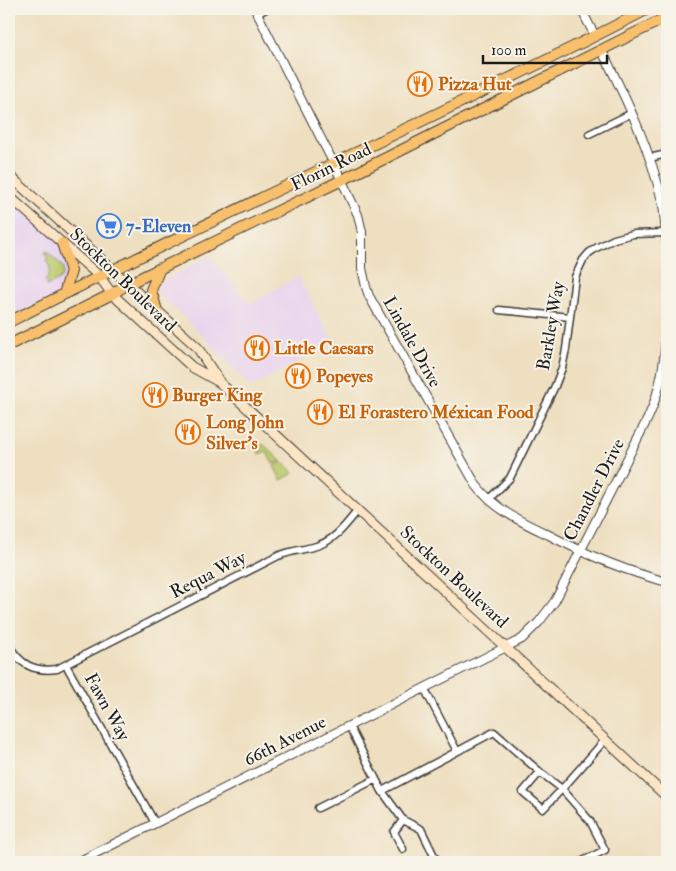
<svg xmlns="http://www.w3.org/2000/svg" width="676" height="871" font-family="'IM FELL Double Pica',serif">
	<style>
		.built { fill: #e8d2ee }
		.green { fill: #bccc6e; stroke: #6c7445 }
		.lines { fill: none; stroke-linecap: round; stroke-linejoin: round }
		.minor-casing { stroke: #3c3935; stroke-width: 9 }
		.tertiary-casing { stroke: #3c3935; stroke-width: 10 }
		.secondary-casing { stroke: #3c3935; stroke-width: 11 }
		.primary-casing { stroke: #3c3935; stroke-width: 12 }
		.minor { stroke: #fff; stroke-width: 6 }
		.tertiary { stroke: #fff; stroke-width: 8 }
		.secondary { stroke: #fce5c4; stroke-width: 9 }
		.primary { stroke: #f8bf6c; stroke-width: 10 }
		.labels { text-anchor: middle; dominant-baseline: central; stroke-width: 4; stroke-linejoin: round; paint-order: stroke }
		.food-label { font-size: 18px; font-weight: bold; fill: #c56008; stroke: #f7f3e8; text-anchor: start }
		.street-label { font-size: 18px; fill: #1c1c1c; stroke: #f7f3e8 }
		.shop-label { font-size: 18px; font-weight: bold; fill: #366cbe; stroke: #f7f3e8; text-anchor: start }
	</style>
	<rect width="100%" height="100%" fill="#f7f3e8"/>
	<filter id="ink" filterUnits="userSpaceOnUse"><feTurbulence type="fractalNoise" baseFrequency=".02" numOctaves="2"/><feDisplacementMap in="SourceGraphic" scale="10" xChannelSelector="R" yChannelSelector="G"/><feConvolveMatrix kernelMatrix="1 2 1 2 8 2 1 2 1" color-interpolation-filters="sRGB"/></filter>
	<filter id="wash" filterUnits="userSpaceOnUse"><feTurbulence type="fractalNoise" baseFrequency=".0096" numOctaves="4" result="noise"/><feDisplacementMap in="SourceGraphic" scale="20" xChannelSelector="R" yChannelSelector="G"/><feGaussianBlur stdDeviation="1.12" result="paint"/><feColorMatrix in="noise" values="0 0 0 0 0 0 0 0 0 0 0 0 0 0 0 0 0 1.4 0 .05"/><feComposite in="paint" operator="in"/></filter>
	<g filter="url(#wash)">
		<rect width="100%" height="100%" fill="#eedfc0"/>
		<path class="built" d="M9 195 62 243 71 271 64 294 9 321Z
			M209 256 250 304 298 276 334 343 251 387 181 314 158 294V284Z"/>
		<path class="green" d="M47 251 63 267C65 280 57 281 46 286L47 283 45 281C50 275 52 267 46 261L48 256 45 255V252Z
			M263 444 281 461 273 464 266 451 259 454V449Z
			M282 462 294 473 281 480 274 466Z"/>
	</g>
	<g filter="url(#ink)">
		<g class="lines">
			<defs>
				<path id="minor" d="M258 13 266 9
					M589 134 632 113
					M649 158 667 154
					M499 310 570 317
					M489 499 510 478 555 386 562 368 566 349 575 277 583 260 589 253 596 248 614 239 633 234 665 233
					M9 645C20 665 34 672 57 669L278 556C290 551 301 550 313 547 334 542 345 526 358 510
					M66 665 155 823
					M424 688 457 751
					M349 726 382 791 494 732 540 772
					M540 772 562 789 543 809 523 792Z
					M382 791 403 820
					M318 808 376 779
					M403 849 394 832 403 820 421 829 437 862
					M581 862 605 850 590 821 562 789 605 740"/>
				<path id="tertiary" d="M255 9 334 164 358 215 362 232V268L366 287 369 296 476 485C495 510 522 522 549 535 587 555 625 571 667 582
					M581 9 595 36
					M602 51C627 100 651 151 663 205 665 217 665 230 667 243
					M78 862 522 639 539 622 555 601 648 418C662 387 665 358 667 324"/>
				<path id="secondary" d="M9 175 197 347 219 381
					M9 196 99 276 112 294 192 367 219 382 667 797"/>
				<path id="primary" d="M62 243 71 271 64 294
					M157 311 151 290 160 268
					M9 322C220 214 437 118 648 9
					M9 345 112 294 128 284 342 180 667 17"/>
			</defs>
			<use href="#minor" class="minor-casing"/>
			<use href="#tertiary" class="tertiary-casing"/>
			<use href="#secondary" class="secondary-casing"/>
			<use href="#primary" class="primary-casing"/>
			<use href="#minor" class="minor"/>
			<use href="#tertiary" class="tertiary"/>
			<use href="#secondary" class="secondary"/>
			<use href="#primary" class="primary"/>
		</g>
	</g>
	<defs>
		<symbol id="restaurant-ring" viewBox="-11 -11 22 22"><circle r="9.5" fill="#f7f3e8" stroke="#e8710a" stroke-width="1.5"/><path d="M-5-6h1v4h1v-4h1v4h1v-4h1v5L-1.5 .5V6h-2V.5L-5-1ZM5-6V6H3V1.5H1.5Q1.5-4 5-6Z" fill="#e8710a"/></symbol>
		<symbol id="supermarket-ring" viewBox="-11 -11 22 22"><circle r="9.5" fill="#f7f3e8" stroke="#3f7fe0" stroke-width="1.5"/><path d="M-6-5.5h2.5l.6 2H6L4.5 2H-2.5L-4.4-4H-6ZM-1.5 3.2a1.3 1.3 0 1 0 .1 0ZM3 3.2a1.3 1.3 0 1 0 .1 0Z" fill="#3f7fe0"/></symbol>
	</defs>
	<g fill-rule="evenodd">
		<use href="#restaurant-ring" x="406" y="70" width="28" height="28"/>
		<use href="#supermarket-ring" x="95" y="212" width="28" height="28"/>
		<use href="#restaurant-ring" x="243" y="334" width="28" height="28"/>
		<use href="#restaurant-ring" x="284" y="362" width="28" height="28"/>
		<use href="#restaurant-ring" x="141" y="381" width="28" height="28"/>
		<use href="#restaurant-ring" x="306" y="398" width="28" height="28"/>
		<use href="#restaurant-ring" x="174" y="418" width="28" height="28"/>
	</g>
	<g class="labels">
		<g class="food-label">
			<text x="438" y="84">Pizza Hut</text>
			<text x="274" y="348">Little Caesars</text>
			<text x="316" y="376">Popeyes</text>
			<text x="172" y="395">Burger King</text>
			<text x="338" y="412">El Forastero Méxican Food</text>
			<text x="206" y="422">Long John<tspan x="206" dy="21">Silver's</tspan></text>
		</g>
		<g class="street-label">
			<text transform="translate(331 167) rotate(-26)">Florin Road</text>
			<text transform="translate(123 280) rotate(44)">Stockton Boulevard</text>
			<text transform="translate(551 326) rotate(-80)">Barkley Way</text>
			<text transform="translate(412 342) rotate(61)">Lindale Drive</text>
			<text transform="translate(594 490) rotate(-63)">Chandler Drive</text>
			<text transform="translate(208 575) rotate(-27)">Requa Way</text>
			<text transform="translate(454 577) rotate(43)">Stockton Boulevard</text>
			<text transform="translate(107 707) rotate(61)">Fawn Way</text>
			<text transform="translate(285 741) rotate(-27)">66th Avenue</text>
		</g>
		<g class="shop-label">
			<text x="126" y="226">7-Eleven</text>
		</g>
	</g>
	<rect width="676" height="871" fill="none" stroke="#f7f3e8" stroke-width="30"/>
	<path d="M483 55v8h124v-8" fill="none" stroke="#1c1c1c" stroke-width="2.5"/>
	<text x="491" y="55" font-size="15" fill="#1c1c1c" stroke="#f7f3e8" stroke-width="4" paint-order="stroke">100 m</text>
</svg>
